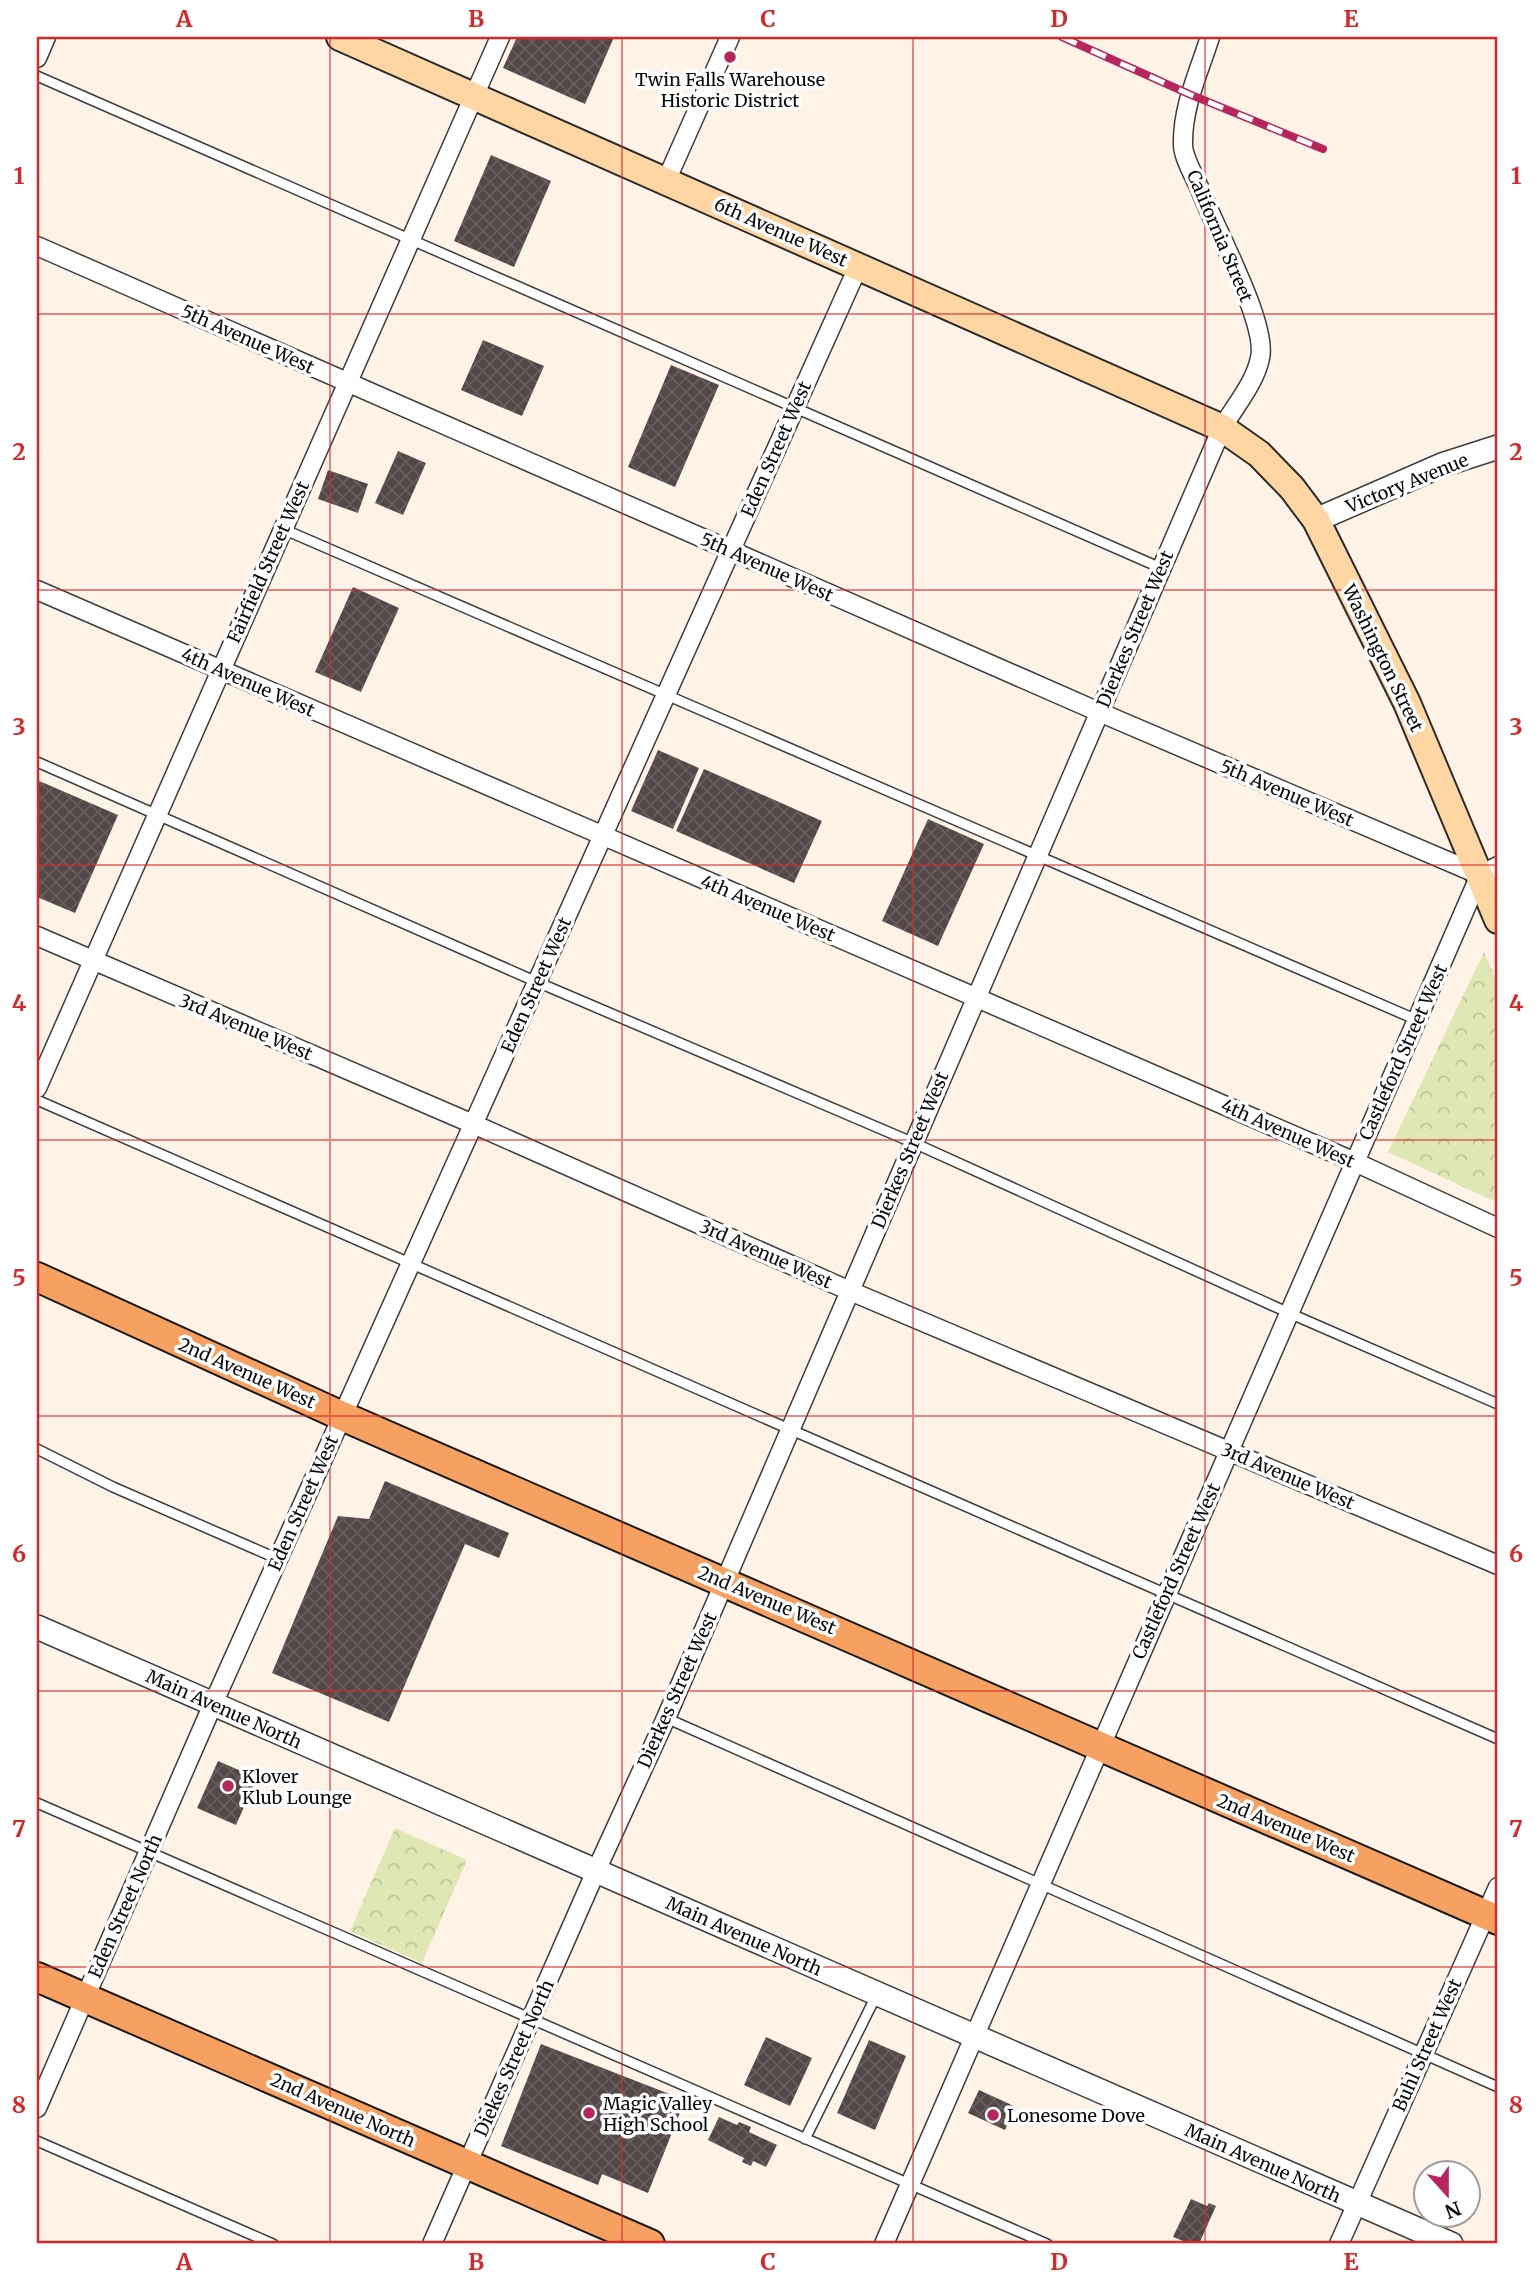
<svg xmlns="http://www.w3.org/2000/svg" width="1535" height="2281" font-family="Merriweather,serif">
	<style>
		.park { fill: url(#park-crowns) }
		.building { fill: url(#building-cross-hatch) }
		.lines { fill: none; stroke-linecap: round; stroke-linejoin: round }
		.service-casing { stroke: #3d3d3d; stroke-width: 12 }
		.minor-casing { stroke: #3d3d3d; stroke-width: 21 }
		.tertiary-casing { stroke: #3d3d3d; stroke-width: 26 }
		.secondary-casing { stroke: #2c2c2c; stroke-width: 30 }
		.primary-casing { stroke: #1b1b1b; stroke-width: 32 }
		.service { stroke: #fff; stroke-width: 9 }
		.minor { stroke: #fff; stroke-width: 18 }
		.tertiary { stroke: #fff; stroke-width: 23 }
		.secondary { stroke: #fdd6a4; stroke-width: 26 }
		.primary { stroke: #f6a061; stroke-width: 28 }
		.rail-casing { stroke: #b6265d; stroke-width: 8 }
		.rail { stroke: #fff; stroke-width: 5; stroke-dasharray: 16; stroke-linecap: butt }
		.grid { fill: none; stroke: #d62828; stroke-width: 2; stroke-opacity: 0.55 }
		.poi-dot { fill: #b6265d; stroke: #fff; stroke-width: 2.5 }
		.labels { text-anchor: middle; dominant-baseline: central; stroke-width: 7; stroke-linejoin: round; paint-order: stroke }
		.poi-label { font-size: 18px; fill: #0a0a0a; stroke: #fff; text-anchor: start }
		.street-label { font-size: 18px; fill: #0a0a0a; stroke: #fff }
		.neatline { fill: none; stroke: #d62828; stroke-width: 2.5 }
		.grid-label { font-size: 23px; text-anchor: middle; font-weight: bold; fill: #d62828 }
	</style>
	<defs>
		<pattern id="park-crowns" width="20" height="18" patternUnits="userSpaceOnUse" patternTransform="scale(1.75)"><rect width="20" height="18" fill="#dfe7b4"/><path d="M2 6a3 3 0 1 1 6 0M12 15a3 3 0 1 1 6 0" fill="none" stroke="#bec599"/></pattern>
		<pattern id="building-cross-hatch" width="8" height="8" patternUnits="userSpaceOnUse" patternTransform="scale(1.75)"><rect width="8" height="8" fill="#534847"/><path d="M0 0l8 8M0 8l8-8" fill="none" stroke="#675e5d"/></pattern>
	</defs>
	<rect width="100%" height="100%" fill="#fff3e8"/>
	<path class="park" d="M1484 952 1498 984V1203L1388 1152Z
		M395 1828 467 1860 422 1963 350 1931Z"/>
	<path class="building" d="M517 37H614L585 104 503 68Z
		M491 155 551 181 514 267 454 241Z
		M483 340 544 366 522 416 461 390Z
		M671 365 719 385 675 487 628 467Z
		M398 451 426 463 403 515 375 503Z
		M328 470 368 484 358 513 318 499Z
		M353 587 399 608 361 692 315 672Z
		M658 750 699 768 673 829 631 811Z
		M704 769 822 821 794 883 676 831Z
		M37 780 118 815 75 913 37 897Z
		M928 819 984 844 938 946 882 921Z
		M385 1481 509 1533 499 1558 465 1544 389 1722 272 1673 338 1516 369 1519Z
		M218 1761 257 1778 236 1825 197 1808Z
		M766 2037 812 2058 790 2106 744 2085Z
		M869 2040 906 2056 875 2130 837 2113Z
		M541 2044 685 2100 648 2193 602 2174 598 2185 501 2146Z
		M979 2090 1016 2107 1005 2130 968 2113Z
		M719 2117 737 2125 739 2122 751 2127 749 2132 777 2145 766 2167 753 2161 751 2166 742 2162 744 2158 708 2140Z
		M1191 2199 1207 2206 1209 2203 1216 2206 1199 2244H1191L1173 2237Z"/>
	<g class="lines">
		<defs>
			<path id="service" d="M37 76 1161 568
				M283 529 1417 1020
				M37 762 537 982 914 1143 1289 1313 1498 1404
				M37 1100 1498 1739
				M37 1449 113 1487 278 1559
				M666 1718 1498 2087
				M37 1803 1047 2244
				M805 2139 876 1996
				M37 2141 273 2244"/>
			<path id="minor" d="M37 58 46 37
				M666 181 730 37
				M37 246 1099 712 1480 875 1498 866
				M37 590 1355 1162 1498 1228
				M37 936 473 1124 850 1291 1498 1565
				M37 1088 500 37
				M37 2108 213 1704 858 267
				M432 2244 596 1871 666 1718 1222 428C1235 406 1255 383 1260 358 1268 325 1216 230 1202 194 1197 181 1183 158 1183 145 1182 107 1199 72 1210 37
				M884 2244 1480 875
				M1339 2244 1498 1887"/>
			<path id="tertiary" d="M1316 520 1442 465 1498 447
				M37 1627 1451 2244"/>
			<path id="secondary" d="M340 37 1222 428 1259 454 1292 488 1316 520 1407 703 1498 920"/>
			<path id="primary" d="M37 1277 342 1416 1498 1920
				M37 1977 650 2244"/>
		</defs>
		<use href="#service" class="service-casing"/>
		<use href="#minor" class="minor-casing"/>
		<use href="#tertiary" class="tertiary-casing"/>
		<use href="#secondary" class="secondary-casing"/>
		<use href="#primary" class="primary-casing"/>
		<use href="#service" class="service"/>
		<use href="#minor" class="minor"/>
		<use href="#tertiary" class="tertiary"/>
		<use href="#secondary" class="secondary"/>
		<use href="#primary" class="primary"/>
		<defs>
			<path id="rail" d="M1062 37 1189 94 1323 149"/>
		</defs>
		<use href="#rail" class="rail-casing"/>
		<use href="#rail" class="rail"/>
	</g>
	<path class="grid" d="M330 37V2244M622 37V2244M913 37V2244M1205 37V2244M37 314H1498M37 590H1498M37 865H1498M37 1140H1498M37 1416H1498M37 1691H1498M37 1967H1498"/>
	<g class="poi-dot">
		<circle cx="730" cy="57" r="7"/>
		<circle cx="228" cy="1786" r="7"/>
		<circle cx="589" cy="2113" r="7"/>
		<circle cx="993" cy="2115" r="7"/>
	</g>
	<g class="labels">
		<g class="poi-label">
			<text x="730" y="79" text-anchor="middle">Twin Falls Warehouse<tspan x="730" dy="21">Historic District</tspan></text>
			<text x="242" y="1776">Klover<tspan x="242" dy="21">Klub Lounge</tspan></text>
			<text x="603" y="2103">Magic Valley<tspan x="603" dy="21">High School</tspan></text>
			<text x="1007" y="2115">Lonesome Dove</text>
		</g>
		<g class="street-label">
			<text transform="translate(781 232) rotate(24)">6th Avenue West</text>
			<text transform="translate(1220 236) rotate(67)">California Street</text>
			<text transform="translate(248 339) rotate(24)">5th Avenue West</text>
			<text transform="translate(776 449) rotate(-66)">Eden Street West</text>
			<text transform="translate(1407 483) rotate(-22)">Victory Avenue</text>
			<text transform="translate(268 562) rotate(-66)">Fairfield Street West</text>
			<text transform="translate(767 567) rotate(24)">5th Avenue West</text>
			<text transform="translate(1135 629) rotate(-67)">Dierkes Street West</text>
			<text transform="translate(1383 658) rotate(64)">Washington Street</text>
			<text transform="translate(248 682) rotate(24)">4th Avenue West</text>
			<text transform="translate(1287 793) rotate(23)">5th Avenue West</text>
			<text transform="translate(768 908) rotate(23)">4th Avenue West</text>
			<text transform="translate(536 985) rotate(-66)">Eden Street West</text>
			<text transform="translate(246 1027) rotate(23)">3rd Avenue West</text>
			<text transform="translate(1403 1052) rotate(-66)">Castleford Street West</text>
			<text transform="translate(1288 1133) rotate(24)">4th Avenue West</text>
			<text transform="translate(910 1150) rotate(-67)">Dierkes Street West</text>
			<text transform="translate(766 1254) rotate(24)">3rd Avenue West</text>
			<text transform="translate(247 1373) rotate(24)">2nd Avenue West</text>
			<text transform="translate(1288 1476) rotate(23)">3rd Avenue West</text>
			<text transform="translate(303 1503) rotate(-66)">Eden Street West</text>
			<text transform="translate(1176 1571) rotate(-66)">Castleford Street West</text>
			<text transform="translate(767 1600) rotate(23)">2nd Avenue West</text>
			<text transform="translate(677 1690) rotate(-66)">Dierkes Street West</text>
			<text transform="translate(224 1709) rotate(24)">Main Avenue North</text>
			<text transform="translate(1286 1828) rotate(23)">2nd Avenue West</text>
			<text transform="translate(125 1906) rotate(-66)">Eden Street North</text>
			<text transform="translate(744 1936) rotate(24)">Main Avenue North</text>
			<text transform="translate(1427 2045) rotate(-66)">Buhl Street West</text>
			<text transform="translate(514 2058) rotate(-66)">Diekes Street North</text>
			<text transform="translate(343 2110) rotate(24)">2nd Avenue North</text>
			<text transform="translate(1263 2163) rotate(24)">Main Avenue North</text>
		</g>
	</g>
	<rect width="1535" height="2281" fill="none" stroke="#ffffff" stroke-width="77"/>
	<g transform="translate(1447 2194) rotate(159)"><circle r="33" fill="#ffffff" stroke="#9d9d9d" stroke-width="2"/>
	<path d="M0-5L12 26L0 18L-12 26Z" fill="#b6265d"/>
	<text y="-10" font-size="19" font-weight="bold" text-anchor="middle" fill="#0a0a0a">N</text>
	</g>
	<rect x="38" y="38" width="1458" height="2204" class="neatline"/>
	<g class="grid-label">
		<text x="184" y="27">A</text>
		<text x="476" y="27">B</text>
		<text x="768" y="27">C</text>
		<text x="1059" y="27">D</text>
		<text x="1351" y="27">E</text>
		<text x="19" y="184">1</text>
		<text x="1516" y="184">1</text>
		<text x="19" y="460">2</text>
		<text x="1516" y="460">2</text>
		<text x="19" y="735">3</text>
		<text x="1516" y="735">3</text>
		<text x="19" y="1011">4</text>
		<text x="1516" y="1011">4</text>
		<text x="19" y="1286">5</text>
		<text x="1516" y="1286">5</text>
		<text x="19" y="1562">6</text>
		<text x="1516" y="1562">6</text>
		<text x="19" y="1837">7</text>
		<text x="1516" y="1837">7</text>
		<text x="19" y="2113">8</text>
		<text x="1516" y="2113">8</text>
		<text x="184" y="2270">A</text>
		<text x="476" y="2270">B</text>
		<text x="768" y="2270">C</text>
		<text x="1059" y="2270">D</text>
		<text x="1351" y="2270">E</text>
	</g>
</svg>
